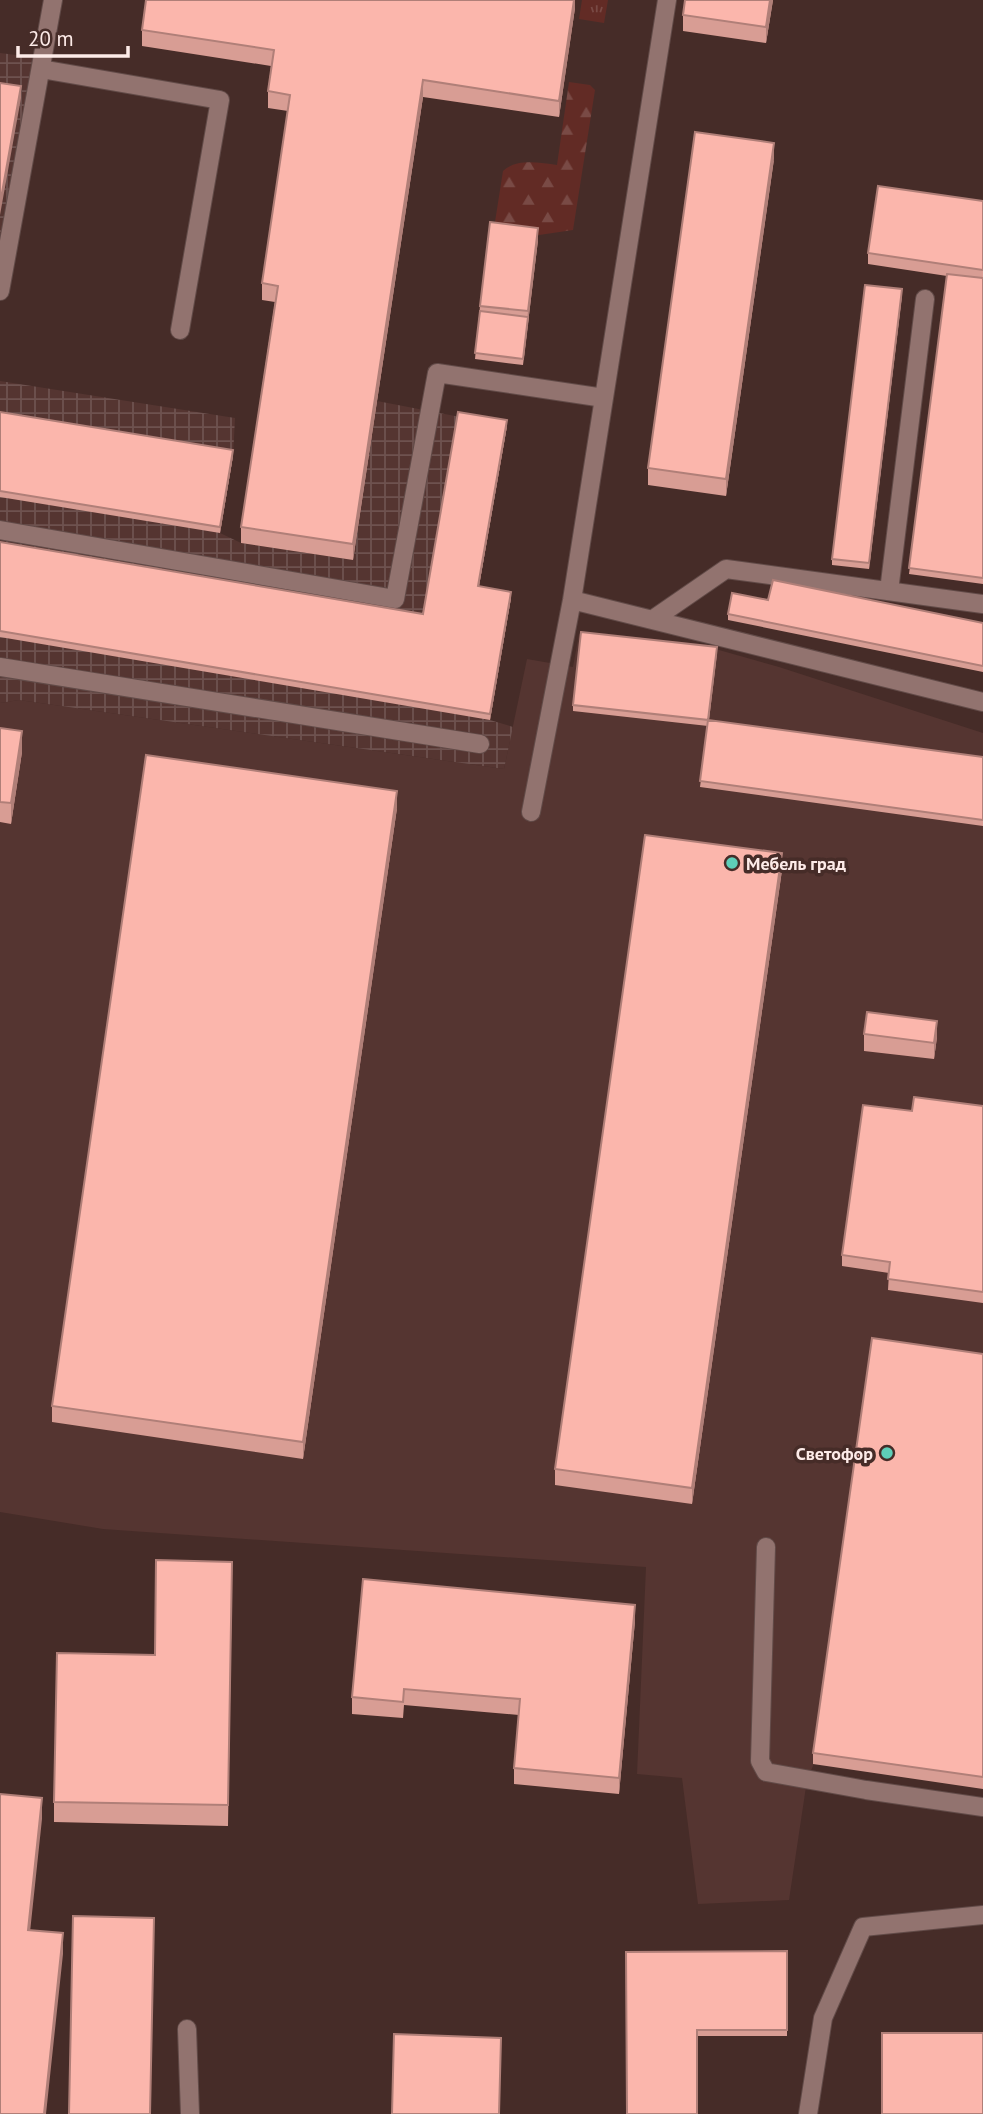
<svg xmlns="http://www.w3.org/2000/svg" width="983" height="2114" font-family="'PT Sans',sans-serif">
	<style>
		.built { fill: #553531 }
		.industrial { fill: url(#industrial-grid) }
		.grass { fill: url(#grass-tufts) }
		.forest { fill: url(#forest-firs) }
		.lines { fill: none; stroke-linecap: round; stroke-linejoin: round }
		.minor-casing { stroke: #624b48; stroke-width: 20 }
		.minor { stroke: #92736f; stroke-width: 18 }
		.wall { fill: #d89d94 }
		.shaded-wall { fill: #b07f78 }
		.building { fill: #fbb6ac; stroke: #b07f78; stroke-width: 2 }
		.poi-dot { fill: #5eceb8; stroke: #462c28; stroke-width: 2.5 }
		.labels { text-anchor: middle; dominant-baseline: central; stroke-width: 7; stroke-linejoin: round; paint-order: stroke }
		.poi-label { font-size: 18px; font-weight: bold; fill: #fdebe8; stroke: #462c28; text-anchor: start }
	</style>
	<defs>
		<pattern id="industrial-grid" width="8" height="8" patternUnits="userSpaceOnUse" patternTransform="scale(1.75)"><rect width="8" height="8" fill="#553531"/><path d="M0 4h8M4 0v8" fill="none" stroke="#6e524f"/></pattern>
		<pattern id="grass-tufts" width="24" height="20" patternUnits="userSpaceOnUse" patternTransform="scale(1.75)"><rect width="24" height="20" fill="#622b25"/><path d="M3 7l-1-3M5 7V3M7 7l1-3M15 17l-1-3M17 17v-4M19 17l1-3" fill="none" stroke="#794a45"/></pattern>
		<pattern id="forest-firs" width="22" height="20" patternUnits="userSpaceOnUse" patternTransform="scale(1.75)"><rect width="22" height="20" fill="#622b25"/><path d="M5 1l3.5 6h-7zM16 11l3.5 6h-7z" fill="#794a45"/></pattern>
	</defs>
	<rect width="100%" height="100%" fill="#462c28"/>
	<path class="built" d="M579 634 719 650 779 667 983 733V1366L807 1780 789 1900 698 1904 682 1778 637 1774 646 1567 103 1529 0 1512V703L19 700 504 769 527 659 573 667Z"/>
	<path class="industrial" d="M0 53 40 58 0 243Z
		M0 381 235 418 233 456 220 533 241 543 353 560 377 401 507 426 478 592 511 598 490 720 513 727 504 769 19 700 0 703Z"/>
	<path class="grass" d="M582 0H608L604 23 579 19Z"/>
	<path class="forest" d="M569 82 590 85 595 90 573 230 539 235 499 230 495 222 503 171C517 158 540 163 557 165Z"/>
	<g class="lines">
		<defs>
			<path id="minor" d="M41 69 220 100 180 330
				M0 291 53 0
				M0 530 395 599 437 373 604 398
				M889 591 925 299
				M572 600 983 702
				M652 620 726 569 983 604
				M0 667 480 744
				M531 812 572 600 667 0
				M766 1547 760 1761 766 1772 866 1790 983 1807
				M187 2029 190 2114
				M808 2114 823 2018 863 1927 983 1915"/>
		</defs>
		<use href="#minor" class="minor-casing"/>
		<use href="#minor" class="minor"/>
	</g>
	<path class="wall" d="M575 0V8L559 117 423 97 353 560 241 543V527L275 302 262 300V283L288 111 268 108V91L271 66 142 46V30Z
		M685 0H773L766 43 683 31V15Z
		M774 159 726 496 648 485V468Z
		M983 201V584L909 574 947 276 868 264V253Z
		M538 240 523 365 475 359 480 306Z
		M902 295 869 569 832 565V559Z
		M0 412 233 456 220 533 0 497Z
		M507 426 479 586 511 598 490 720 0 637V542L423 614Z
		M768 600 983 623V672L728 620V614Z
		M717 653 709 720 983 757V826L700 787 708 726 573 711V705Z
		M0 728 22 752 11 824 0 822Z
		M397 808 303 1459 52 1422V1406Z
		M782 870 692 1504 555 1485V1469Z
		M864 1034 937 1037 934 1059 864 1051Z
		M983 1106V1303L888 1290 889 1273 842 1266V1255L912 1111Z
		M983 1354V1789L813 1764V1753Z
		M232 1582 228 1826 54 1822V1802L155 1655Z
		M635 1621 619 1794 514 1784V1768L519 1715 404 1705 403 1718 352 1714V1697Z
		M787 1951V2036H697L626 1952Z"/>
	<path class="shaded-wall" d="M574 0H575V8L559 117V101Z
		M770 0H773L766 43V27Z
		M423 80V97L353 560V544Z
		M21 86V98L0 215V204Z
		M774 143V159L726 496V479Z
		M538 228V240L523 365 528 311Z
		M902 289V295L869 569V563Z
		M507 420V426L478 592V586Z
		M233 450V456L220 533V527Z
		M511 592V598L490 720V714Z
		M22 731V752L11 824V803Z
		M397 791V808L303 1459V1442Z
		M782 853V870L692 1504V1488Z
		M937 1021V1037L934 1059V1043Z
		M635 1605V1621L619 1794V1778Z
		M42 1798V1819L28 1951V1930Z
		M63 1933V1954L46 2114H44Z"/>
	<path class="building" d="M146 0H574L559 101 423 80 353 544 241 527 278 286 262 283 290 95 268 91 274 50 142 30Z
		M685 0H770L766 27 683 15Z
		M0 83 21 86 0 204Z
		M695 132 774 143 726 479 648 468Z
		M878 186 983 201V270L868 253Z
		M490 222 538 228 528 311 480 306Z
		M947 274 983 278V578L909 568Z
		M865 285 902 289 869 563 832 559Z
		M480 311 528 317 523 359 475 353Z
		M0 412 233 450 220 527 0 491Z
		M458 412 507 420 478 586 511 592 490 714 0 631V542L423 614Z
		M773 580 983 623V666L728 614 732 593 768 600Z
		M581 632 717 647 708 720 983 757V820L700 781 708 720 573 705Z
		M0 728 22 731 11 803 0 802Z
		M146 755 397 791 303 1442 52 1406Z
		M645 835 782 853 692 1488 555 1469Z
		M867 1012 937 1021 934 1043 864 1034Z
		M914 1097 983 1106V1292L888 1279 890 1262 842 1255 863 1105 912 1111Z
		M872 1338 983 1354V1777L813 1753Z
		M156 1560 232 1562 228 1805 54 1802 57 1653 155 1655Z
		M363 1579 635 1605 619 1778 514 1768 520 1699 404 1689 403 1702 352 1697Z
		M0 1794 42 1798 28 1930 63 1933 44 2114H0Z
		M73 1916 154 1918 150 2114H69Z
		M787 1951V2030H697V2114H627L626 1952Z
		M882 2033H983V2114H882Z
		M394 2034 501 2038 499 2114H392Z"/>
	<g class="poi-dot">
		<circle cx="732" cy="863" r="7"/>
		<circle cx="887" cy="1453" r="7"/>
	</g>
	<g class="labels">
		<g class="poi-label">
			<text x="746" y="863">Мебель град</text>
			<text x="873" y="1453" text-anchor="end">Светофор</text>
		</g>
	</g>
	<path d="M18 46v10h110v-10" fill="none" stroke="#fdebe8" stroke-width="3.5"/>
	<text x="28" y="46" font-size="21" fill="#fdebe8" stroke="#462c28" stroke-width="5" paint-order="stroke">20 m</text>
</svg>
